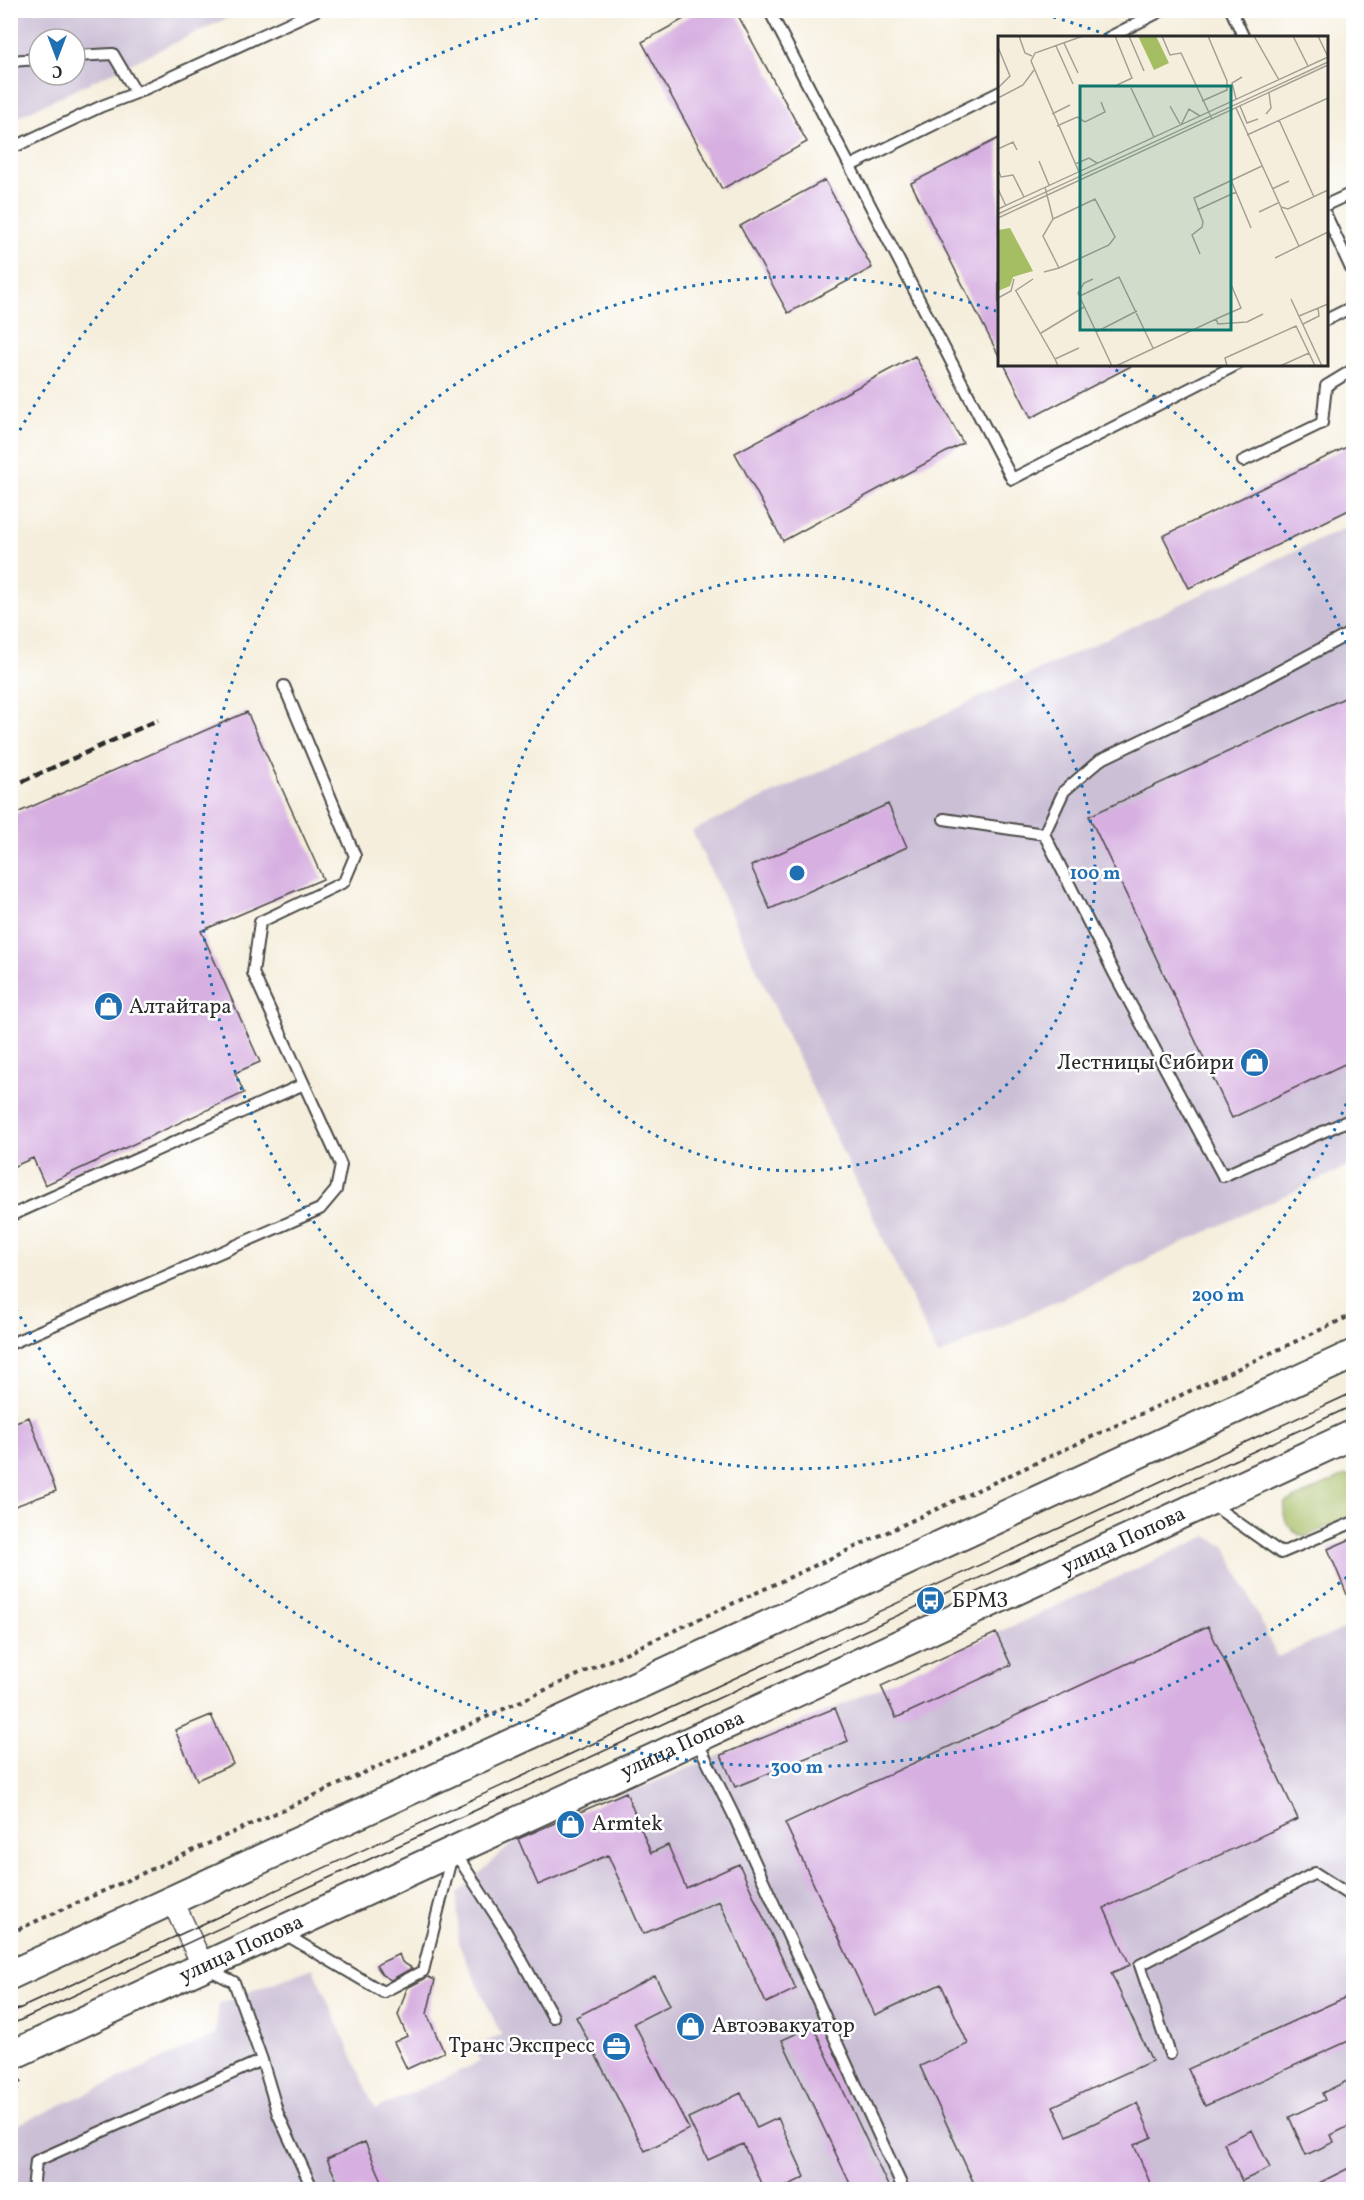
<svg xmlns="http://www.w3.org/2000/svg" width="1364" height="2200" font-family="Vollkorn,serif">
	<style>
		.industrial { fill: #cbbfd5; fill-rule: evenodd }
		.green { fill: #a5bd63; stroke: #687447; stroke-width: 1.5 }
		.building { fill: #d7b0e1 }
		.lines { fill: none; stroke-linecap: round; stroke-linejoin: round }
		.service-casing { stroke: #494846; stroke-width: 14 }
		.minor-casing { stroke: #494846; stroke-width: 24 }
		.secondary-casing { stroke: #494846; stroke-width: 32 }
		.path { stroke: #494846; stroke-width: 4; stroke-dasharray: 4.5 4.5; stroke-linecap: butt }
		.service { stroke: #fff; stroke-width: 10 }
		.minor { stroke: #fff; stroke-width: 21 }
		.secondary { stroke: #fff; stroke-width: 28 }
		.tram { stroke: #2b2b2b; stroke-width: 1.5 }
		.rail { stroke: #2b2b2b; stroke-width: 4.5; stroke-dasharray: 9 4.5; stroke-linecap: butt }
		.ring { fill: none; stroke: #1f6fb2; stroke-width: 3; stroke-dasharray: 3 6 }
		.labels { text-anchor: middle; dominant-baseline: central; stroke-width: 5; stroke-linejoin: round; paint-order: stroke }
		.poi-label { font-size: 21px; fill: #2b2b2b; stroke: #fff; text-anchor: start }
		.street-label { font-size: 21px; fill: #2b2b2b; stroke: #fff }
		.inset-road { fill: none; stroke: #a4a095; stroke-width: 1.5 }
		.view { fill: #0f766e; fill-opacity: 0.15; stroke: #0f766e; stroke-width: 3 }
		.inset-edge { fill: none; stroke: #2b2b2b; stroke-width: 3 }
		.centre { fill: #1f6fb2; stroke: #fff; stroke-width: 3 }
		.ring-label { font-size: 18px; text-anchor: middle; font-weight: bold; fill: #1f6fb2; stroke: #fff; stroke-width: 5; stroke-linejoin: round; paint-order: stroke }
	</style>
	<rect width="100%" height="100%" fill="#fff"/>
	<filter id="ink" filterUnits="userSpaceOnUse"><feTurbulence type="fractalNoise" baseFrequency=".0167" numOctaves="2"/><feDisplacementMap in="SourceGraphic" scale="12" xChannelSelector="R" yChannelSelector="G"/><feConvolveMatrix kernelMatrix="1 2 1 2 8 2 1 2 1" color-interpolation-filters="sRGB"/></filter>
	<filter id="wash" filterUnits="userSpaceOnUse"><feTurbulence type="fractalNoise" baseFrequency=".008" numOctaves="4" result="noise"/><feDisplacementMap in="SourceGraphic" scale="24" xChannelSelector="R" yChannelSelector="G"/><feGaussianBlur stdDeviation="1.35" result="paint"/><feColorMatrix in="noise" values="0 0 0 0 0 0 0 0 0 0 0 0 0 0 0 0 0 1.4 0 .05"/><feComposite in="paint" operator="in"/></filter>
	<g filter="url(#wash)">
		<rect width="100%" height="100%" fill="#f5eedc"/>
		<path class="industrial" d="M11 11H242L11 120ZM39 39H75V75H39Z
			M1353 524V1164L938 1356 692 831Z
			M1207 1536 1226 1547 1277 1657 1353 1625V2189L11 2190 10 2128 215 2035 219 2003 313 1968 375 2109 480 2062 474 2047 501 2035 459 1945 457 1894 518 1838 835 1708Z"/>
		<path class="green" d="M1346 1475 1353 1479V1515L1305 1537C1290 1532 1281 1520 1285 1503Z"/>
		<g id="blocks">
			<path class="building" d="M700 10H735L807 142 722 189 642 42Z
				M999 138V356L911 183Z
				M825 180 872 268 788 313 740 226Z
				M915 356 963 443 783 541 735 453Z
				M1004 364H1135L1031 418Z
				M1353 444V508L1189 588 1163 536Z
				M1353 694V1060L1232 1118 1089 816Z
				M247 712 323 879 201 931 260 1062 235 1073 244 1093 45 1185 33 1158 10 1168V816Z
				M888 804 907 847 770 909 751 866Z
				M29 1417 56 1491 10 1508V1424Z
				M1353 1538V1609L1328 1549Z
				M1208 1626 1298 1819 1104 1908 1130 1965 1111 1973 1152 2061 1053 2106 1067 2136 1137 2103 1152 2137 1134 2145 1153 2190H977L920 2066 968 2044 941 1984 875 2015 785 1823Z
				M996 1633 1011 1665 896 1718 881 1686Z
				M835 1708 848 1741 735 1787 721 1755Z
				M211 1715 233 1764 197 1780 175 1730Z
				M626 1792 651 1853 668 1845 686 1888 739 1864 796 1989 766 2003 719 1901 643 1934 608 1855 538 1885 518 1839Z
				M399 1954 402 1962 412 1968 391 1980 382 1975 376 1965Z
				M655 1976 670 2005 634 2023 689 2129 645 2151 576 2017Z
				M428 1977 435 1980 427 2014 444 2052 407 2069 394 2042 407 2036 398 2015 407 1988Z
				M1353 1994V2039L1205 2106 1188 2069Z
				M813 2026 890 2190H853L782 2040Z
				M1349 2080 1353 2089V2124L1331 2135 1334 2142 1306 2155 1289 2117 1325 2100 1322 2093Z
				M741 2093 757 2128 778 2118 805 2177 779 2190H764L743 2144 708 2160 688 2118Z
				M1252 2130 1270 2168 1242 2181 1224 2143Z
				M365 2142 386 2190H341L327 2159Z
				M1353 2166V2190H1305Z"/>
		</g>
	</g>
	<g filter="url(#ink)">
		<use href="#blocks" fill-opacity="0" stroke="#494846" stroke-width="1.5"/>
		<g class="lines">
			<defs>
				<path id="service" d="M769 10 1012 479 1238 364
					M1231 10 1244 38
					M1108 38 1163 10
					M75 56 113 54 136 93 317 10
					M10 61 39 59
					M10 149 102 106 136 93
					M850 166 1000 92
					M1326 205 1354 192
					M1326 215 1354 275
					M1326 320 1354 306
					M1243 461 1322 423 1326 386 1354 369
					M1354 631 1235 695 1100 760 1064 791 1044 834 1115 975 1223 1176 1354 1118
					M944 819 1044 834
					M10 1216 304 1084
					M10 1344 320 1209 336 1190 341 1165 253 973 260 922 344 882 355 856 284 686
					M1210 1503 1281 1553 1354 1522
					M696 1739 733 1814 901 2184
					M454 1851 505 1930 553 2017
					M283 1933 383 1992 423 1971 452 1855
					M206 1968 234 1982 262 2060 278 2114 313 2190
					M1170 2054 1140 1965 1315 1873 1354 1898
					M33 2190 36 2161 262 2060"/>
				<path id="minor" d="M172 1900 203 1966"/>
				<g id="secondary">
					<path d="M10 1975 1354 1354"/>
					<path id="s1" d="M10 2056 1354 1434"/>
				</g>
			</defs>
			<use href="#service" class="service-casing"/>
			<use href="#minor" class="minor-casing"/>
			<use href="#secondary" class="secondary-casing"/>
			<path class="path" d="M10 1933C460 1731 907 1524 1354 1314
				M10 2097 16 2094 17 2085 23 2076"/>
			<use href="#service" class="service"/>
			<use href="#minor" class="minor"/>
			<use href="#secondary" class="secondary"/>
			<path class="tram" d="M10 2013 1354 1392
				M10 2025 1354 1405"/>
			<path class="rail" d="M10 787 158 720"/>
		</g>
	</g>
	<g class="ring">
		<circle cx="797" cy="873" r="298"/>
		<path d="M1353 1087A596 596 0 1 1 996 311M1108 365A596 596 0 0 1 1353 659"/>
		<path d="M1347 1577A894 894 0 0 1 11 1300M11 446A894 894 0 0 1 558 12M1036 12A894 894 0 0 1 1110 36"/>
	</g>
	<defs>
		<symbol id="shop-disc" viewBox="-11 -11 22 22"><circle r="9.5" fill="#1f6fb2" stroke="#fff"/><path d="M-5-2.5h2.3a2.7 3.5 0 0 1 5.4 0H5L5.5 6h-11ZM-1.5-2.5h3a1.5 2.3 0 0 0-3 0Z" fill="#fff"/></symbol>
		<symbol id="bus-disc" viewBox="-11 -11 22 22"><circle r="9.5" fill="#1f6fb2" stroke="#fff"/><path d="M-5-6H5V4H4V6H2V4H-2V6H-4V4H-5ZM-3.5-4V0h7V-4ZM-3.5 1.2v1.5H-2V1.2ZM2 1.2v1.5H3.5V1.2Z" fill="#fff"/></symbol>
		<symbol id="office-disc" viewBox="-11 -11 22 22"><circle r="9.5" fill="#1f6fb2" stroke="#fff"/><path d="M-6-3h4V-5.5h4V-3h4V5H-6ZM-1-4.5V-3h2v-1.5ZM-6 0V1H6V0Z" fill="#fff"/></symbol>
	</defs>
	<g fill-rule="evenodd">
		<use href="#shop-disc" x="92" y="990" width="33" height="33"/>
		<use href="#shop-disc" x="1238" y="1046" width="33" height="33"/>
		<use href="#bus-disc" x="914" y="1584" width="33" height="33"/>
		<use href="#shop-disc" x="554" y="1808" width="33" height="33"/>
		<use href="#shop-disc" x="674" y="2010" width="33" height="33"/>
		<use href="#office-disc" x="600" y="2030" width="33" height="33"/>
	</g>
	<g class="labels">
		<g class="poi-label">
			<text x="129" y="1007">Алтайтара</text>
			<text x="1234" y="1063" text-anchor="end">Лестницы Сибири</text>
			<text x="952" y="1601">БРМЗ</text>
			<text x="592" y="1824">Armtek</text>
			<text x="712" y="2026">Автоэвакуатор</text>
			<text x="595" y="2046" text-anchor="end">Транс Экспресс</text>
		</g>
		<g class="street-label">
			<text stroke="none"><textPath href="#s1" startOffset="1227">улица Попова</textPath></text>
			<text stroke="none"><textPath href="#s1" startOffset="741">улица Попова</textPath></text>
			<text stroke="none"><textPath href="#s1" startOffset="255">улица Попова</textPath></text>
		</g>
	</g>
	<g transform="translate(998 36)">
		<rect width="330" height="330" fill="#f5eedc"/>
		<path d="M140 0H158L171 27 156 34ZM12 192 35 235 15 241 12 250 0 255V194Z" fill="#a5bd63"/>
		<path class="inset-road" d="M21 0 27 17 34 20M117 0 134 42 119 49M131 0 146 35M164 0 172 19 183 17 214 83M256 0 281 44M295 0 310 30M320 0 330 21M66 7 80 37M58 10 75 48M0 11 12 40 0 52M133 52 156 101M0 62 25 49 36 34M238 63 234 47 244 41M204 65 229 54V45L210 0M172 70 182 88M242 70 249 87 260 83M238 72 283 171 290 173 330 154M54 78 72 69M268 78 273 72 271 57M281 84 316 161M183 89 191 73 202 80M59 90 79 81 87 86 107 76 103 66M249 99 330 62M0 113 15 106 19 114M41 125 51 149M77 128 91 122 99 127M0 134 3 141 15 139 26 161M81 136 33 25 37 17 85 0M233 144 253 192M0 153 8 170M274 153 291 145M283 172 301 210M0 173 330 21M199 174 238 156M261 176 280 167M0 178 330 26M0 182 330 29M55 183 97 163 117 201 111 209 61 232M202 218 194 199 204 191 205 186 196 162 264 130M277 222 330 196M46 236 61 232 45 200 55 183 47 151M95 243 86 247 80 257 114 330M17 255 35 243M18 255 57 323M82 260 121 241 155 312M0 262 13 255 16 243M293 263 324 330M301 280 330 268M218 283 243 272 232 246M305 288 321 280 320 272M98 296 139 275M43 297 86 271M60 330 57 323 81 312M118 330 218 283 220 288 249 286 265 278M229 330 227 322 298 290 311 317M282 330 311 317 317 330"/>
		<path class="view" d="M82 50H233V294H82Z"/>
		<rect width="330" height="330" class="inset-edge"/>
	</g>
	<circle cx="797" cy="873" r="9" class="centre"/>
	<g class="ring-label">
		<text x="1095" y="879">100 m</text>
		<text x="1218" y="1301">200 m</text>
		<text x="797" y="1773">300 m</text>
	</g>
	<rect width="1364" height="2200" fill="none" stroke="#fff" stroke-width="36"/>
	<g transform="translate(57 57) rotate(180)"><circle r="28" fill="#ffffff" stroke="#aaaaaa" stroke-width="1.5"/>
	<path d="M0-4.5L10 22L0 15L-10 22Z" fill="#1f6fb2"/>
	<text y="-9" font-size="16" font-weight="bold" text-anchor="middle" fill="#2b2b2b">С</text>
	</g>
</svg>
